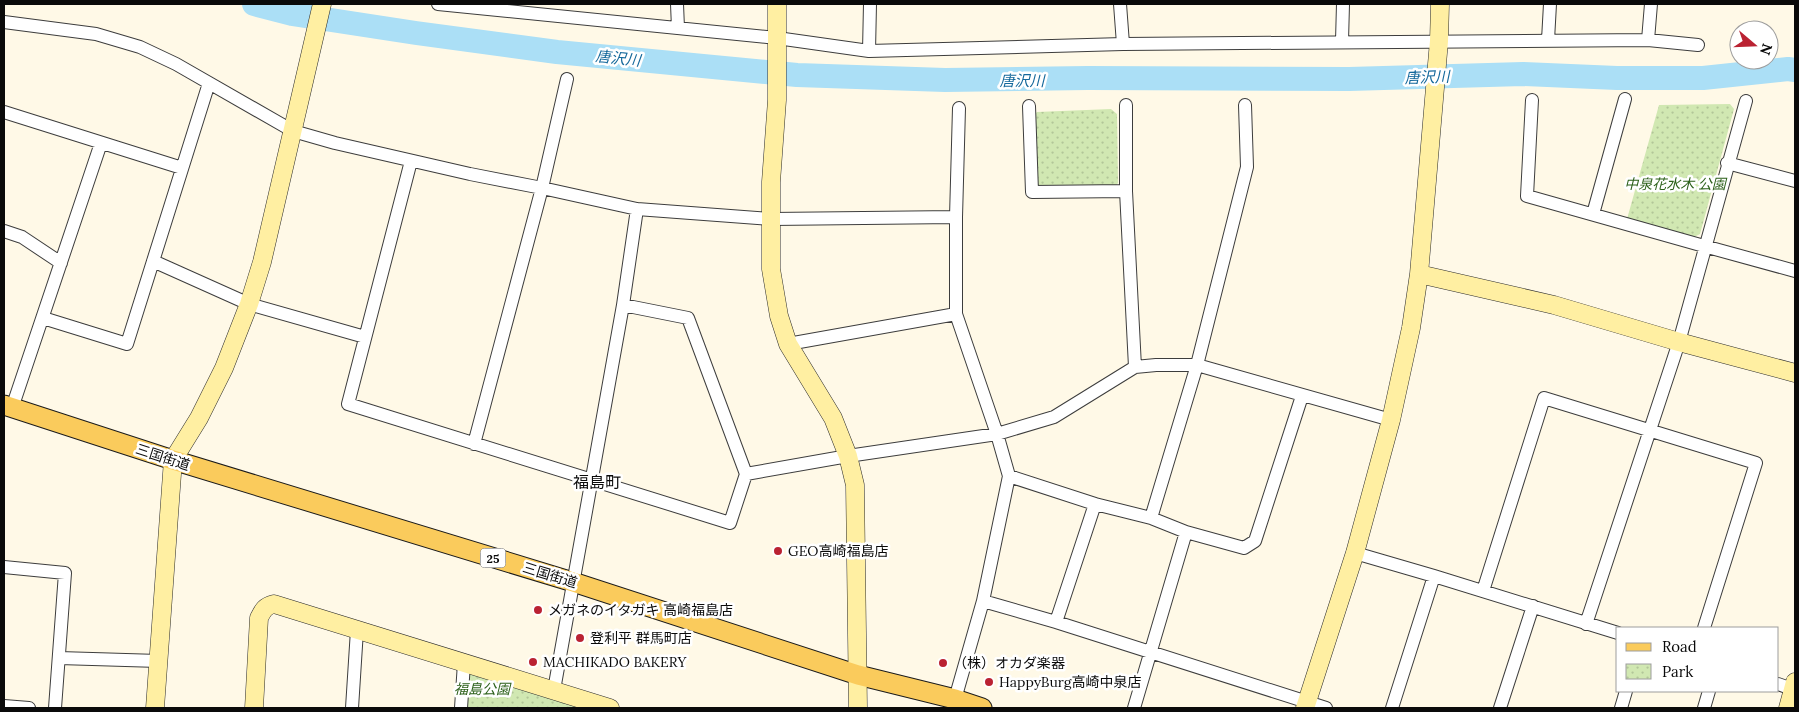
<svg xmlns="http://www.w3.org/2000/svg" width="1799" height="712" font-family="Lora,'Noto Sans JP',serif">
	<style>
		.park { fill: url(#park-dots) }
		.lines { fill: none; stroke-linecap: round; stroke-linejoin: round }
		.river { stroke: #abdff6; stroke-width: 24 }
		.street-casing { stroke: #3d3d3d; stroke-width: 14 }
		.secondary-casing { stroke: #2c2c2c; stroke-width: 19 }
		.primary-casing { stroke: #1b1b1b; stroke-width: 21 }
		.street { stroke: #fff; stroke-width: 12 }
		.secondary { stroke: #ffefa2; stroke-width: 18 }
		.primary { stroke: #facb5c; stroke-width: 19 }
		.poi-dot { fill: #ba2232; stroke: #fff; stroke-width: 2 }
		.labels { text-anchor: middle; dominant-baseline: central; stroke-width: 5; stroke-linejoin: round; paint-order: stroke }
		.shield { fill: #fff; stroke: #545454; stroke-width: 1 }
		.shield-label { font-size: 12px; font-weight: bold; fill: #0a0a0a }
		.park-label { font-size: 14px; font-style: italic; fill: #2d611b; stroke: #fff }
		.street-label { font-size: 14px; fill: #0a0a0a; stroke: #fff }
		.poi-label { font-size: 14px; fill: #0a0a0a; stroke: #fff; text-anchor: start }
		.water-label { font-size: 15px; font-style: italic; fill: #14689b; stroke: #fff }
		.quarter-label { font-size: 16px; fill: #0a0a0a; stroke: #fff }
	</style>
	<defs>
		<pattern id="park-dots" width="8" height="8" patternUnits="userSpaceOnUse" patternTransform="scale(1.25)"><rect width="8" height="8" fill="#d1e8b2"/><path d="M2 2h.1M6 6h.1" fill="none" stroke="#b2c698" stroke-width="1.8" stroke-linecap="round"/></pattern>
	</defs>
	<rect width="100%" height="100%" fill="#fff9e7"/>
	<path class="park" d="M1730 104 1734 109 1700 234 1694 237 1627 219 1659 105Z
		M1111 109 1117 114 1118 183 1115 187 1041 189 1038 185 1033 116 1037 112Z
		M464 663 604 708H461Z"/>
	<g class="lines">
		<path class="river" d="M254 4 292 14 416 33 557 52 797 75 945 80 1088 78 1349 79 1523 74 1617 78H1703L1788 69 1795 70"/>
		<defs>
			<path id="street" d="M438 4 777 38 869 51 1123 44 1648 40 1698 45
				M677 4 678 28
				M1120 4 1123 44
				M4 22 96 34 140 47 176 64 293 131 335 143 470 174 542 188 637 209 771 219 956 217
				M1548 40 1550 4
				M1648 40 1651 4
				M1342 41 1343 4
				M869 51 870 4
				M1532 100 1527 196 1704 246 1795 271
				M1126 105V191L1135 367
				M1029 106 1032 192 1126 191
				M4 112 182 168
				M411 161 348 404 730 523 746 474 688 318 623 305
				M1727 163 1795 181
				M1593 214 1625 99
				M4 231 22 237 61 263
				M153 261 249 304 365 337
				M43 318 127 344 209 83
				M788 344 956 314
				M12 408 101 143
				M474 444 542 188 567 79
				M746 474 848 456 997 434 1054 417 1135 367 1156 365H1197L1391 420
				M1009 476 1095 504 1151 518 1186 532 1244 548 1255 541 1302 396
				M1151 518 1197 365 1247 167 1245 105
				M1355 553 1434 576 1618 633
				M4 567 65 573 55 708
				M1483 591 1544 398 1756 463 1704 628
				M983 601 1056 622 1326 708
				M1056 622 1095 504
				M1586 624 1679 342 1746 101
				M59 658 159 661
				M1778 684 1795 690
				M554 690 623 305 637 209
				M955 699 983 601 1009 476 997 434 956 314V217L959 108
				M4 706 29 708
				M352 708 357 630
				M461 708 464 663
				M1134 708 1186 532
				M1392 708 1434 576
				M1500 708 1533 606
				M1621 708 1626 691
				M1704 708 1709 691"/>
			<path id="secondary" d="M777 4V100L771 182V269L779 316 788 344 833 418 848 456 855 485 858 708
				M1419 274 1554 305 1679 342 1795 373
				M155 708 173 460 199 418 224 368 249 304 262 262 322 4
				M254 708 259 618C263 610 265 606 274 604L610 708
				M1305 708 1355 553 1391 420 1411 328 1419 274 1439 41 1440 4
				M1788 708 1795 682"/>
			<path id="primary" d="M4 405 173 460 573 582 858 675 955 699 982 708"/>
		</defs>
		<use href="#street" class="street-casing"/>
		<use href="#secondary" class="secondary-casing"/>
		<use href="#primary" class="primary-casing"/>
		<use href="#street" class="street"/>
		<use href="#secondary" class="secondary"/>
		<use href="#primary" class="primary"/>
	</g>
	<g class="poi-dot">
		<circle cx="778" cy="551" r="5"/>
		<circle cx="538" cy="610" r="5"/>
		<circle cx="580" cy="638" r="5"/>
		<circle cx="533" cy="662" r="5"/>
		<circle cx="943" cy="663" r="5"/>
		<circle cx="989" cy="682" r="5"/>
	</g>
	<g class="labels">
		<rect class="shield" x="480.5" y="548.5" width="25" height="19" rx="4"/>
		<g class="shield-label">
			<text x="493" y="558">25</text>
		</g>
		<g class="park-label">
			<text x="1675" y="184">中泉花水木 公園</text>
			<text x="482" y="689">福島公園</text>
		</g>
		<g class="street-label">
			<text transform="translate(163 457) rotate(18)">三国街道</text>
			<text transform="translate(550 575) rotate(17)">三国街道</text>
		</g>
		<g class="poi-label">
			<text x="788" y="551">GEO高崎福島店</text>
			<text x="548" y="610">メガネのイタガキ 高崎福島店</text>
			<text x="590" y="638">登利平 群馬町店</text>
			<text x="543" y="662">MACHIKADO BAKERY</text>
			<text x="953" y="663">（株）オカダ楽器</text>
			<text x="999" y="682">HappyBurg高崎中泉店</text>
		</g>
		<g class="water-label">
			<text transform="translate(618 58) rotate(6)">唐沢川</text>
			<text transform="translate(1427 77) rotate(-2)">唐沢川</text>
			<text x="1022" y="80">唐沢川</text>
		</g>
		<g class="quarter-label">
			<text x="597" y="482">福島町</text>
		</g>
	</g>
	<rect width="1799" height="712" fill="none" stroke="#0a0a0a" stroke-width="10"/>
	<rect x="1616" y="627" width="162" height="65" fill="#ffffff" stroke="#9d9d9d"/>
	<rect x="1626" y="643" width="25" height="8" fill="#facb5c" stroke="#9d9d9d"/>
	<text x="1662" y="652" font-size="15" fill="#0a0a0a">Road</text>
	<rect x="1626" y="664" width="25" height="15" fill="url(#park-dots)" stroke="#9d9d9d"/>
	<text x="1662" y="677" font-size="15" fill="#0a0a0a">Park</text>
	<g transform="translate(1754 45) rotate(109)"><circle r="24" fill="#ffffff" stroke="#9d9d9d"/>
	<path d="M0-4L9 19L0 12L-9 19Z" fill="#ba2232"/>
	<text y="-8" font-size="14" font-weight="bold" text-anchor="middle" fill="#0a0a0a">N</text>
	</g>
</svg>
